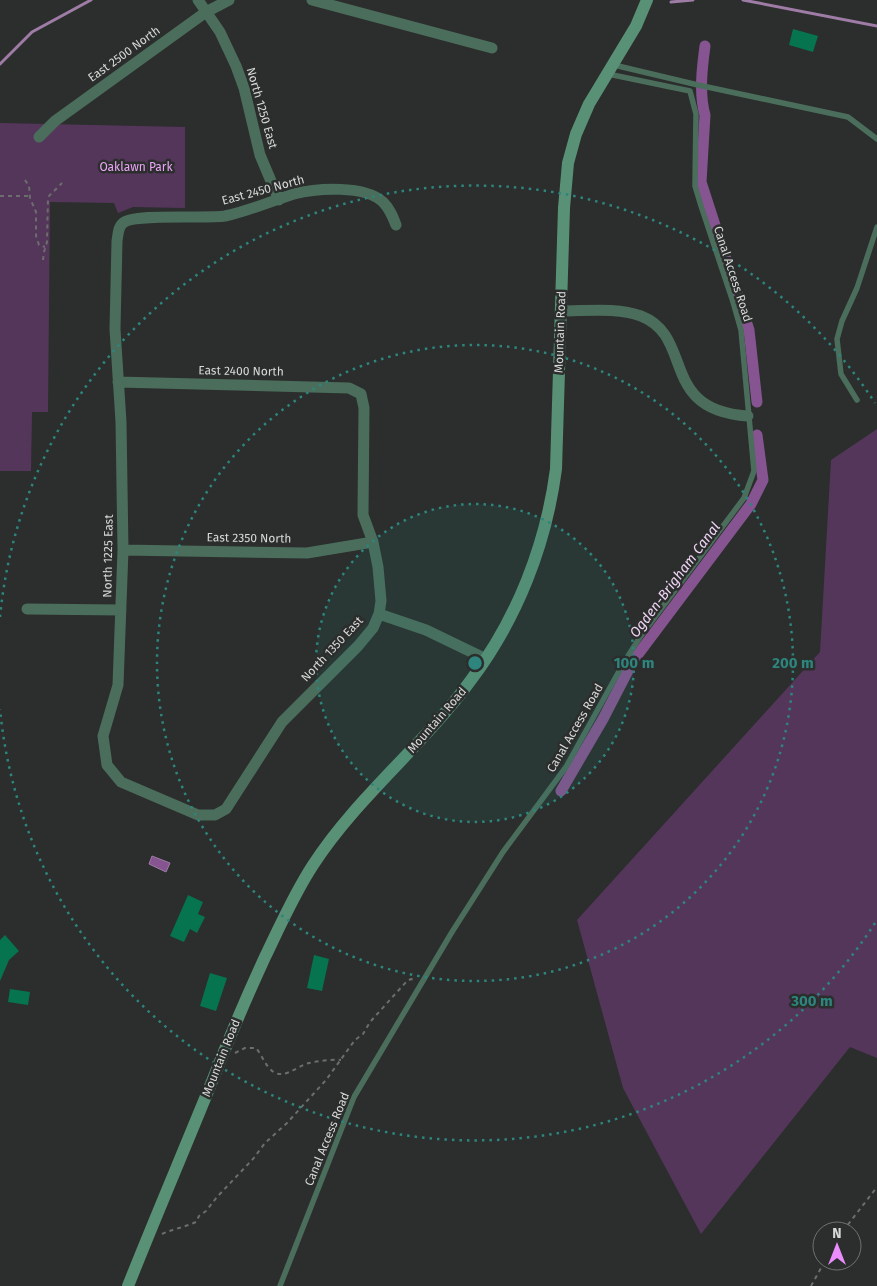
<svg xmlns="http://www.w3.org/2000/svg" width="877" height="1286" font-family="'Fira Sans',sans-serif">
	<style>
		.green { fill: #55365b }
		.water { fill: #865490; stroke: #9e7ca6 }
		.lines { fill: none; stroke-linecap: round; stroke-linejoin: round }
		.stream { stroke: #9e7ca6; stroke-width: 3 }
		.canal { stroke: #865490; stroke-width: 11 }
		.building { fill: #06744e }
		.path { stroke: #6c6e6d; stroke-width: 2; stroke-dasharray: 4 4; stroke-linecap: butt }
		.lane { stroke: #4b6d5c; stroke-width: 5.5 }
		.street { stroke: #4b6d5c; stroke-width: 11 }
		.secondary { stroke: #599176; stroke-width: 12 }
		.ring { fill: none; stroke: #2d857e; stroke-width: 2.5; stroke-dasharray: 2.5 5 }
		.labels { text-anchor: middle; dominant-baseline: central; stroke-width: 5; stroke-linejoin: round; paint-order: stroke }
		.street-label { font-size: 12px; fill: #d7d9d8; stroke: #2b2e2c }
		.park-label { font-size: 12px; fill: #eba4f8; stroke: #2b2e2c }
		.water-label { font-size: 14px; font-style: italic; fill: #f1d4f6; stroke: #2b2e2c }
		.centre { fill: #2d857e; stroke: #2b2e2c; stroke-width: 2.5 }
		.ring-label { font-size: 15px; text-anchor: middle; font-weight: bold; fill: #2d857e; stroke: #2b2e2c; stroke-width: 5; stroke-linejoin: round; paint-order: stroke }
	</style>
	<rect width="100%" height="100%" fill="#2b2e2c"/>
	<path class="green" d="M0 123 185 127V208L133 207 118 213 114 203 50 202 48 412H32L31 471H0Z
		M877 429V1058L850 1047 701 1234 623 1088 577 920 820 652 831 460Z"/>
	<path class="water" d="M152 856 170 863 166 872 149 864Z"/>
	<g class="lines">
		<path class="stream" d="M743 0 877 26
			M671 2 693 0
			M0 64 32 32 91 0"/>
		<path class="canal" d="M705 46C702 68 699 94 705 115L701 182 749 330 757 402
			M561 791 603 719 633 661 751 504 763 480 757 435"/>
	</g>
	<path class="building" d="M793 29 818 36 813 52 789 45Z
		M188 895 203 902 198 914 205 917 197 933 190 929 184 942 170 936Z
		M5 935 19 951 9 960 0 981V940Z
		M314 955 329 959 322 991 307 988Z
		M210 973 227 978 216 1011 200 1006Z
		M10 989 30 992 28 1005 8 1002Z"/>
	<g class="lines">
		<path class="path" d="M25 180 29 186 30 198 36 212V236L39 245 45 247
			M0 196H29
			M43 260 44 252 47 242 48 197 62 183
			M235 1053 245 1048H256C261 1054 264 1062 269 1068 282 1083 296 1066 309 1063 318 1061 332 1059 341 1060
			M843 1231 877 1187
			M162 1234C173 1229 185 1227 196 1222L199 1216 206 1211 217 1197 253 1159 265 1143 287 1123 326 1080 355 1040 363 1034 370 1022 407 981 411 979 415 980
			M811 1286 825 1261"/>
		<path class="lane" d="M614 65 698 85 848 117 877 139
			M857 400 841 374 837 339 842 321 857 288 877 227
			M280 1286 354 1097 452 932 503 852 566 767 623 664 640 637 744 498 754 471 741 330 733 302 701 206 695 186 696 114 690 91 608 74"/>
		<path class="street" d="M198 0 220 32 236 66 244 88 260 155 279 200
			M312 0 492 48
			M39 137 55 121 206 12 229 0
			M561 311C587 311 617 307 641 316 695 337 658 410 748 416
			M118 382 349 388 361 394 364 408 363 515 373 542 378 567 381 601 379 614 373 628 358 646 282 722 226 809 215 815H198L121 782 107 765 103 736 118 685 123 550 121 422 115 329 117 241C118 235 118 227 123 223 133 213 205 219 225 216 249 211 271 201 294 194 317 188 365 185 383 202 390 209 393 217 396 225
			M123 550 307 553 373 542
			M27 609 121 610
			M379 614 426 630 486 659"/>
		<path class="secondary" d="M128 1286C157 1213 188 1141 217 1069 232 1031 248 994 265 957 280 926 294 894 313 865 357 797 423 746 471 680 517 619 546 545 556 469L564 208 568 163 576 134 589 104 636 26 647 0"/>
	</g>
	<circle cx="475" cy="663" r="159" fill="#2d857e" fill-opacity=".12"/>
	<g class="ring">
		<circle cx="475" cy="663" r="159"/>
		<circle cx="475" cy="663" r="318"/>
		<path d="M875 923A477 477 0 0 1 0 709M0 617A477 477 0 0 1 875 403"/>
	</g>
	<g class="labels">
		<g class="street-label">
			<text transform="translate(124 54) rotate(-36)">East 2500 North</text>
			<text transform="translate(262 108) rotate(74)">North 1250 East</text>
			<text transform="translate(263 190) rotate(-15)">East 2450 North</text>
			<text transform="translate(733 274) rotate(72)">Canal Access Road</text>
			<text transform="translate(560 332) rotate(-88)">Mountain Road</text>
			<text transform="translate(241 371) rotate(1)">East 2400 North</text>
			<text transform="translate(249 538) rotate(1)">East 2350 North</text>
			<text transform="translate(108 556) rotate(-89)">North 1225 East</text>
			<text transform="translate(332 649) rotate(-47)">North 1350 East</text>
			<text transform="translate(437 720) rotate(-49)">Mountain Road</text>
			<text transform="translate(575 728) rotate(-60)">Canal Access Road</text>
			<text transform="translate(221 1058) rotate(-68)">Mountain Road</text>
			<text transform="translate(327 1139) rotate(-68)">Canal Access Road</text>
		</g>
		<g class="park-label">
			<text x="136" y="167">Oaklawn Park</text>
		</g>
		<g class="water-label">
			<text transform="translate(675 580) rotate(-53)">Ogden-Brigham Canal</text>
		</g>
	</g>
	<circle cx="475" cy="663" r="8" class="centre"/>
	<g class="ring-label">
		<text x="634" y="668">100 m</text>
		<text x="793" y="668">200 m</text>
		<text x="812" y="1006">300 m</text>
	</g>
	<g transform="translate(837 1246)"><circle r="24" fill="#2b2e2c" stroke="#707271"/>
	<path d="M0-4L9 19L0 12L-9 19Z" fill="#eb8dfc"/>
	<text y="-8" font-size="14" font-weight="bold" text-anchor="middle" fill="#d7d9d8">N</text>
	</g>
</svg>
